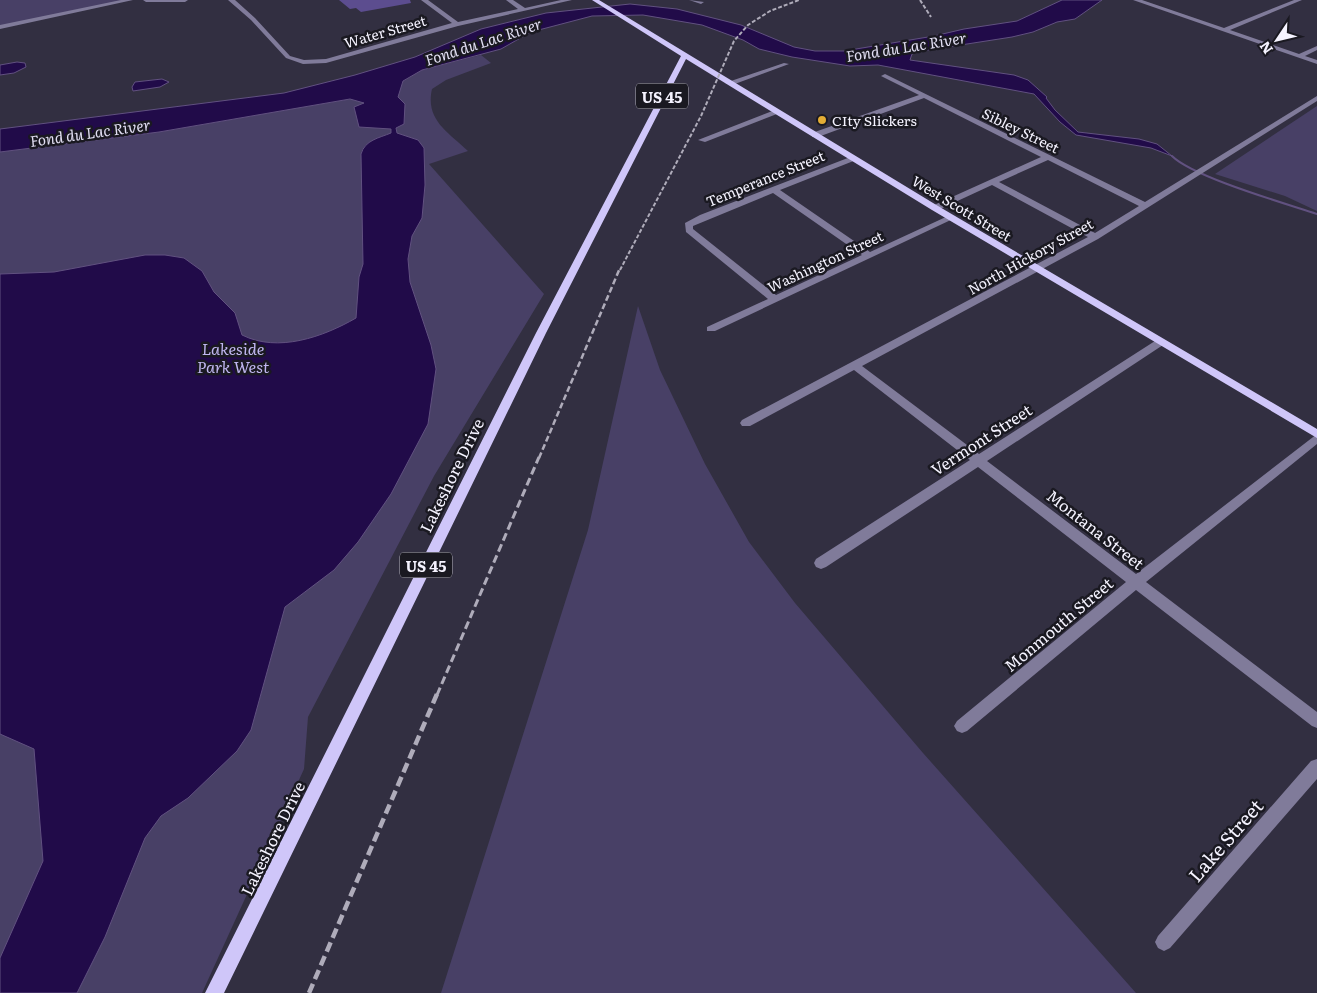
<svg xmlns="http://www.w3.org/2000/svg" width="1317" height="993" font-family="Literata,serif">
	<style>
		.green { fill: #484066 }
		.water { fill: #210b49; stroke: #615180 }
		.lines { fill: none; stroke-linecap: round; stroke-linejoin: round }
		.stream { stroke: #615180; stroke-width: 2 }
		.building { fill: #5c4d8f }
		.minor { fill: #807b9a; fill-rule: evenodd }
		.major { fill: #cfc6f9; fill-rule: evenodd }
		.rail-far3 { stroke: #afacba; stroke-width: 2; stroke-dasharray: 4 2; stroke-linecap: butt }
		.rail-far2 { stroke: #afacba; stroke-width: 2.5; stroke-dasharray: 6 3; stroke-linecap: butt }
		.rail-far1 { stroke: #afacba; stroke-width: 3; stroke-dasharray: 8 4; stroke-linecap: butt }
		.rail { stroke: #afacba; stroke-width: 4.5; stroke-dasharray: 10 5; stroke-linecap: butt }
		.poi-dot { fill: #e4ad35; stroke: #1a1921; stroke-width: 2 }
		.labels { text-anchor: middle; dominant-baseline: central; stroke-width: 5; stroke-linejoin: round; paint-order: stroke }
		.far-street-label { font-size: 14px; fill: #f5f3ff; stroke: #1a1921 }
		.far-poi-label { font-size: 14px; fill: #f5f3ff; stroke: #1a1921; text-anchor: start }
		.far-water-label { font-size: 15px; font-style: italic; fill: #e2dff3; stroke: #1a1921 }
		.shield { fill: #1a1921; stroke: #b3b2bc; stroke-width: 1 }
		.shield-label { font-size: 15px; font-weight: bold; fill: #f5f3ff }
		.park-label { font-size: 16px; font-style: italic; fill: #c1b7f1; stroke: #1a1921 }
		.street-label { font-size: 16px; fill: #f5f3ff; stroke: #1a1921 }
		.near-street-label { font-size: 19px; fill: #f5f3ff; stroke: #1a1921 }
	</style>
	<rect width="100%" height="100%" fill="#322f41"/>
	<path class="green" d="M0 0H130L0 27Z
		M481 55 491 63 446 80 432 89C425 120 448 132 468 151L429 164 544 294 434 476 308 717 304 769 202 993H0V152L159 132 350 99 403 81 422 70Z
		M1317 106V211L1285 196 1215 174Z
		M638 306 660 370 705 464 749 542 795 603 923 753 1136 993H441L588 530Z"/>
	<path class="water" d="M1062 0H1102L1075 19 1057 22 1033 32 1012 37 922 51 912 54 910 60 1014 75 1028 80 1047 97 1046 98 1055 110 1078 132 1139 139 1157 144 1172 156 1151 148 1076 135 1060 122 1034 94 878 65 850 66 792 57 759 49 743 40 702 25 643 15 592 16 531 32 501 49 422 70 403 81 398 97 405 104 404 124 396 128 397 133 418 140 424 148 425 185 422 218 412 236 408 259 410 282 431 345 436 369 428 424 391 494 358 542 334 570 285 607 251 730 237 751 188 798 161 816 145 838 105 937 77 993H0V958L43 861 34 749 0 734V274L54 272 145 255H165L184 258 202 271 214 292 235 313 242 335C278 353 323 337 356 318L359 277 363 264 361 154C365 140 379 138 391 133V129L359 127 354 107 364 103 350 99 159 132 0 152V129L284 93 355 75 415 57 481 29 546 13 630 4 677 9 741 25 794 47 815 51H844L934 36 964 29 1017 21Z
		M17 62 25 63 26 67 14 73 0 75V65Z
		M162 79 169 82 160 87 133 91 132 87 135 82Z"/>
	<g class="lines">
		<path class="stream" d="M1172 156C1193 177 1284 203 1317 214"/>
	</g>
	<path class="building" d="M339 0H410L411 3 361 12 356 8 350 9Z"/>
	<g class="lines">
		<path class="minor" d="M121 0H133L0 29V25Z
			M143 0H188L185 2H146Z
			M228 0H235L255 18 290 56 304 60 326 59 452 23 421 0H428L458 22 518 9 506 0H513L525 8 561 0H572L458 26 326 63 303 64 286 58 251 20Z
			M689 0 704 2 701 4Z
			M1133 0H1142L1224 28 1294 0H1302L1230 30 1299 54 1317 46V50L1305 56 1317 60V64Z
			M784 63 789 64 732 85 725 83Z
			M885 74 1145 202 1317 96V101L1098 239 862 366 979 454 1155 341H1163V345L987 461 1136 574 1317 434V444L1146 582 1317 712V728L1312 726 1136 590 967 731 962 733 957 731 954 726 957 721 1126 582 978 467 826 567 821 569 816 567 814 563 816 559 970 460 854 370 750 426H742L740 423 742 420 1088 237 992 185 938 210H932V206L1041 157 924 98 818 137H812V133L919 95 881 76ZM1048 160 1139 206 1095 233 999 182Z
			M775 110 782 112 705 142 698 140Z
			M853 156H856V160L780 190 870 252 948 216 955 218 715 331H707V327L768 299 686 232 685 223 700 215ZM773 193 862 255 776 295 693 229V226Z
			M1317 759V779L1170 948 1164 951 1158 948 1155 942 1158 936 1311 761Z"/>
		<path class="major" d="M592 0H599L938 206 1317 429V438L932 210 686 59 546 333 224 993H205L536 333 681 56Z"/>
		<path class="rail-far3" d="M920 0 931 17
			M620 270 701 116 734 41 748 25 770 11 799 0"/>
		<path class="rail-far2" d="M539 458 620 268"/>
		<path class="rail-far1" d="M437 695 539 457"/>
		<path class="rail" d="M309 993 437 694"/>
	</g>
	<circle class="poi-dot" cx="822" cy="120" r="5"/>
	<g class="labels">
		<g class="far-street-label">
			<text transform="translate(385 31) rotate(-16)">Water Street</text>
			<text transform="translate(1021 130) rotate(26)">Sibley Street</text>
			<text transform="translate(765 178) rotate(-22)">Temperance Street</text>
			<text transform="translate(962 208) rotate(31)">West Scott Street</text>
			<text transform="translate(1030 256) rotate(-29)">North Hickory Street</text>
			<text transform="translate(825 261) rotate(-25)">Washington Street</text>
		</g>
		<g class="far-poi-label">
			<text x="832" y="120">CIty Slickers</text>
		</g>
		<g class="far-water-label">
			<text transform="translate(483 41) rotate(-18)">Fond du Lac River</text>
			<text transform="translate(906 46) rotate(-9)">Fond du Lac River</text>
			<text transform="translate(90 132) rotate(-8)">Fond du Lac River</text>
		</g>
		<g class="shield">
			<rect x="636" y="83.5" width="52" height="25" rx="4"/>
			<rect x="400" y="552.5" width="52" height="25" rx="4"/>
		</g>
		<g class="shield-label">
			<text x="662" y="96">US 45</text>
			<text x="426" y="565">US 45</text>
		</g>
		<g class="park-label">
			<text x="233" y="348">Lakeside<tspan x="233" dy="18">Park West</tspan></text>
		</g>
		<g class="street-label">
			<text transform="translate(981 439) rotate(-33)">Vermont Street</text>
			<text transform="translate(451 475) rotate(-64)">Lakeshore Drive</text>
			<text transform="translate(1096 529) rotate(38)">Montana Street</text>
			<text transform="translate(1058 624) rotate(-40)">Monmouth Street</text>
			<text transform="translate(272 838) rotate(-64)">Lakeshore Drive</text>
		</g>
		<g class="near-street-label">
			<text transform="translate(1225 840) rotate(-49)">Lake Street</text>
		</g>
	</g>
	<g transform="translate(1277 40) rotate(235)" stroke="#1a1921" stroke-width="4" paint-order="stroke">
	<path d="M0-4L9 19L0 12L-9 19Z" fill="#f5f3ff"/>
	<text y="-8" font-size="14" font-weight="bold" text-anchor="middle" fill="#f5f3ff">N</text>
	</g>
</svg>
